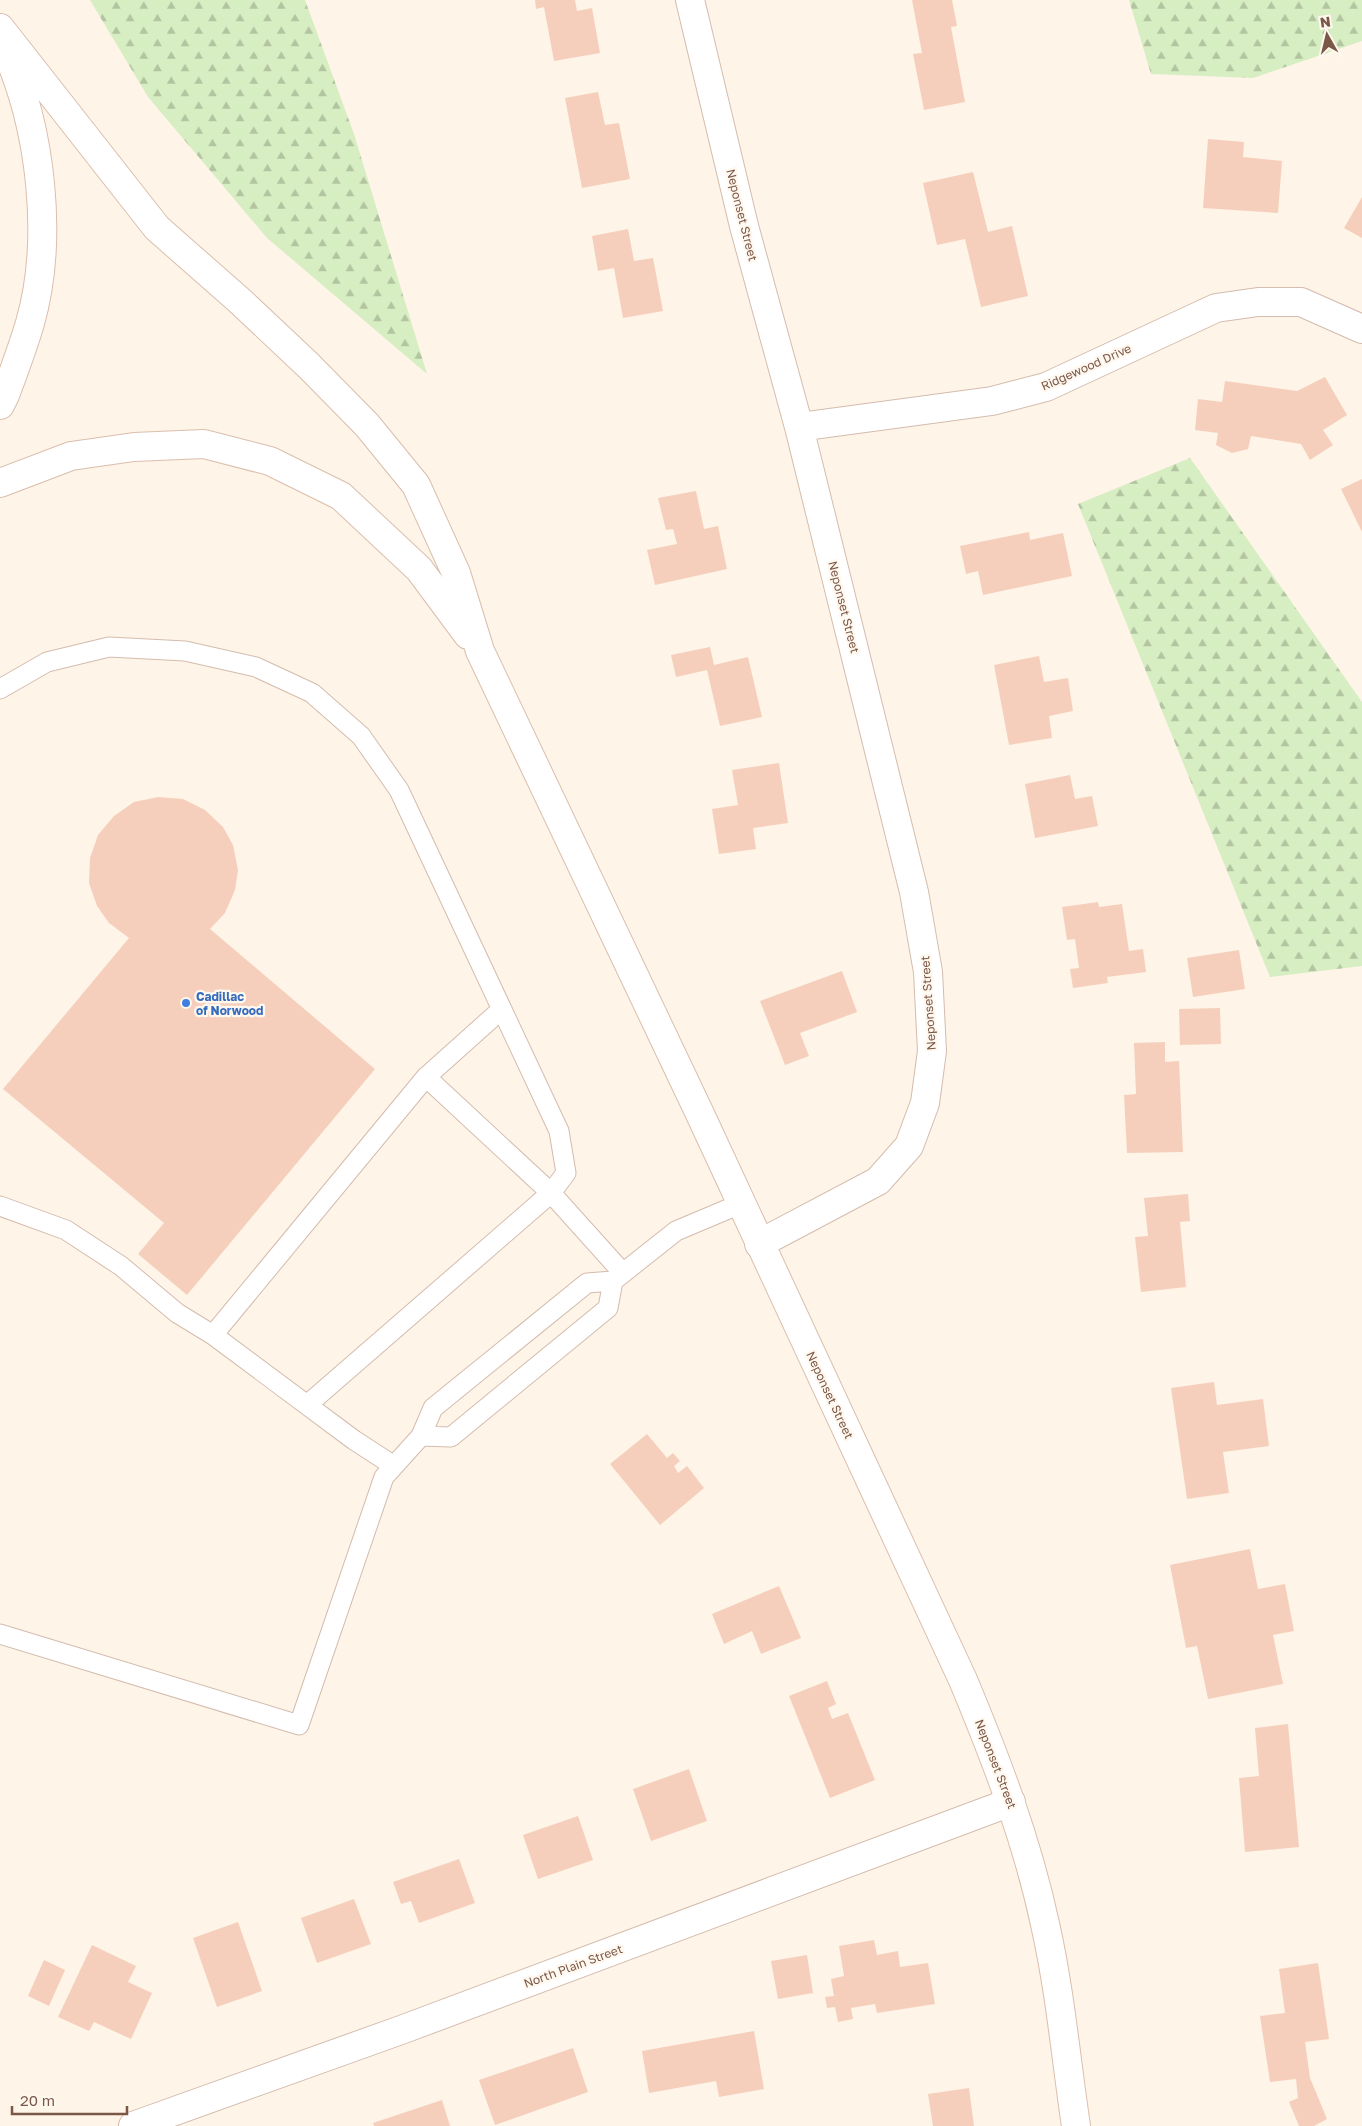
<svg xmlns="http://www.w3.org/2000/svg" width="1362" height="2126" font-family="'Golos Text',sans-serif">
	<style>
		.forest { fill: url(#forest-firs) }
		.building { fill: #f6cfbc }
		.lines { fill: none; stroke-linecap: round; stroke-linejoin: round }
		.service-casing { stroke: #d4bcae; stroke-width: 21 }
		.minor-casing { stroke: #d4bcae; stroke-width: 30 }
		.secondary-casing { stroke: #dabead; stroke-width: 30 }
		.service { stroke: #fff; stroke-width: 19 }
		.minor { stroke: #fff; stroke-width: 28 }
		.secondary { stroke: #fff; stroke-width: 28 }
		.shop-dot { fill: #3f7fe0; stroke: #fff8ef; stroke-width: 2 }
		.labels { text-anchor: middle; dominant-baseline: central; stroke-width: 4.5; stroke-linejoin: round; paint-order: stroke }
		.street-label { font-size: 12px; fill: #7b5748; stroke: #fff8ef }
		.shop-label { font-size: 12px; font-weight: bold; fill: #366cbe; stroke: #fff8ef; text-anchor: start }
	</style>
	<defs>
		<pattern id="forest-firs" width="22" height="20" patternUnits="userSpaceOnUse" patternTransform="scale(1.25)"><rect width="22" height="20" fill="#d7eec3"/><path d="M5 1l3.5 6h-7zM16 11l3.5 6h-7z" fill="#b3c4a0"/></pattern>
	</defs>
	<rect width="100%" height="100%" fill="#fef4e7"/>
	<path class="forest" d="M90 0H305L354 134 427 374 267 238 148 97Z
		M1129 0H1362V41L1253 78 1151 74Z
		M1190 458 1362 702V966L1270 977 1078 504Z"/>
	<path class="building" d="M535 0H575L577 11 592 8 600 53 554 61 544 7 536 9Z
		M912 0H952L957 26 951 27 965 102 924 110 913 54 922 53Z
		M598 92 605 125 619 123 630 179 582 188 565 98Z
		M1208 139 1244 142 1243 157 1282 161 1278 213 1203 208Z
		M973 172 988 232 1012 226 1028 296 981 307 965 239 937 245 923 183Z
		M1362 197V238L1344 228Z
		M628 229 634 261 653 258 663 311 623 318 614 268 598 271 592 236Z
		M1325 377 1347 415 1323 430 1333 445 1310 460 1301 444 1251 436 1248 449 1232 453 1216 445 1218 433 1195 430 1198 399 1222 402 1225 381 1297 391Z
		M1362 479V532L1341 489Z
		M696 491 704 529 718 526 727 569 655 585 647 550 677 544 673 529 666 530 658 498Z
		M1029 532 1030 540 1063 533 1072 576 983 595 978 571 966 574 960 546Z
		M710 647 714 665 748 657 762 717 720 726 707 670 676 677 671 655Z
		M1039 656 1044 682 1068 678 1073 711 1049 716 1052 738 1009 745 994 665Z
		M779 763 788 823 753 828 756 849 719 854 712 809 738 805 732 770Z
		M1070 775 1075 799 1092 796 1098 826 1035 838 1025 784Z
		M158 797 183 799 205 810 223 827 233 845 238 870 235 890 225 913 210 929 375 1069 187 1295 138 1254 164 1223 3 1089 129 938 109 923 97 906 89 883 90 858 98 835 114 816 134 802Z
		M1098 902 1099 907 1122 904 1129 951 1143 949 1146 972 1107 977 1108 983 1073 988 1070 969 1079 968 1075 939 1067 940 1062 907Z
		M1239 950 1245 989 1193 997 1187 958Z
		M842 971 857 1012 800 1033 809 1056 785 1065 760 1001Z
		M1220 1008 1221 1044 1180 1045 1179 1009Z
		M1165 1042V1062L1179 1061 1183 1152 1127 1153 1124 1095 1136 1094 1134 1043Z
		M1188 1194 1190 1221 1180 1222 1186 1287 1141 1292 1135 1237 1148 1236 1144 1198Z
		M1214 1382 1217 1405 1263 1399 1269 1446 1223 1452 1229 1493 1187 1499 1171 1388Z
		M647 1434 667 1458 673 1453 680 1461 674 1466 678 1473 687 1466 704 1488 660 1525 610 1464Z
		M1250 1549 1258 1589 1285 1584 1294 1631 1273 1635 1283 1684 1208 1699 1197 1646 1186 1648 1170 1565Z
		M779 1586 801 1638 761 1654 752 1631 724 1644 712 1614Z
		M827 1681 836 1704 828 1708 832 1719 848 1713 875 1780 830 1798 789 1696Z
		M1288 1724 1299 1847 1245 1852 1239 1778 1259 1776 1255 1728Z
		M689 1769 707 1821 651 1841 633 1789Z
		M578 1816 593 1860 538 1879 523 1835Z
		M459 1859 475 1903 419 1923 411 1901 401 1904 393 1882Z
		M354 1899 371 1944 317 1963 301 1918Z
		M238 1922 262 1991 217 2007 193 1938Z
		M874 1940 877 1955 898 1951 900 1967 928 1963 935 2004 877 2013 875 2004 851 2008 853 2019 838 2022 835 2007 827 2008 825 1997 834 1996 831 1979 844 1976 839 1946Z
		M92 1945 136 1966 128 1982 152 1993 131 2039 94 2022 89 2031 58 2017Z
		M807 1955 813 1993 778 1999 771 1961Z
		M44 1960 65 1970 49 2006 28 1996Z
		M1318 1963 1329 2039 1305 2042 1310 2078 1327 2119 1314 2126H1299L1289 2102 1298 2098 1296 2079 1270 2082 1260 2016 1285 2013 1279 1969Z
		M754 2031 764 2089 719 2097 716 2081 649 2093 642 2051Z
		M573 2048 588 2092 495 2125 479 2080Z
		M969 2088 974 2126H933L928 2094Z
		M442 2100 450 2126H374L373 2123Z"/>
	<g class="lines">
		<defs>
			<path id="service" d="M0 689 47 662 109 647 185 651 256 667 312 693 361 736 399 790 559 1131 566 1173 551 1193 307 1405
				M426 1077 551 1193 623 1273
				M0 1206 66 1230 121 1266 177 1313 213 1335 354 1440 394 1466
				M213 1335 426 1077 502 1009
				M421 1436 451 1437 608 1308 613 1281
				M0 1634 299 1725 384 1477 421 1436 433 1408 587 1283 613 1281 676 1231 740 1204"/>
			<path id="minor" d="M690 0 744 226 799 427 914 892 928 972 932 1051 925 1103 909 1146 878 1181 759 1244
				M799 427 992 401 1046 387 1216 308 1258 302H1301L1362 329
				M133 2126 401 2030 1011 1802"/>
			<path id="secondary" d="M0 28 157 228 240 301 309 366 367 425 416 485 456 573 480 651 700 1114 963 1680C996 1759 1027 1840 1045 1924 1060 1990 1066 2059 1076 2126
				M0 405 5 395C14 371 23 347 30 323 54 239 41 129 6 50
				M0 483 71 456 134 447 204 444 270 461 341 496 419 569 468 635"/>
		</defs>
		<use href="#service" class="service-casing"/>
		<use href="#minor" class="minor-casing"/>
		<use href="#secondary" class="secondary-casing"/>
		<use href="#service" class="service"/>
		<use href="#minor" class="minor"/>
		<use href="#secondary" class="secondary"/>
	</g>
	<circle class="shop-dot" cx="186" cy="1003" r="5"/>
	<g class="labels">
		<g class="street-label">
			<text transform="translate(742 215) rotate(76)">Neponset Street</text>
			<text transform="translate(1086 367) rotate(-24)">Ridgewood Drive</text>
			<text transform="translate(844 607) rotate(76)">Neponset Street</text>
			<text transform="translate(928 1003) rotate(-94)">Neponset Street</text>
			<text transform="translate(830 1395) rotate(65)">Neponset Street</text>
			<text transform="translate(996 1764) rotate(69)">Neponset Street</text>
			<text transform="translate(573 1966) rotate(-20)">North Plain Street</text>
		</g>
		<g class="shop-label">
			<text x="196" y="996">Cadillac<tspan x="196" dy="14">of Norwood</tspan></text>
		</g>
	</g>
	<g transform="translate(1327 35) rotate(352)" stroke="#fff8ef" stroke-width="4" paint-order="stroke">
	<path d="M0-4L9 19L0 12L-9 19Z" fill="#7b5748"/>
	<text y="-8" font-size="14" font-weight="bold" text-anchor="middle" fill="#7b5748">N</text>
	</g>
	<path d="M12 2106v8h115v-8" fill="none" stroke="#7b5748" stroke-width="2.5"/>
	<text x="20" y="2106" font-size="15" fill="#7b5748" stroke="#fff8ef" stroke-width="4" paint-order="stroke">20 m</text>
</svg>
